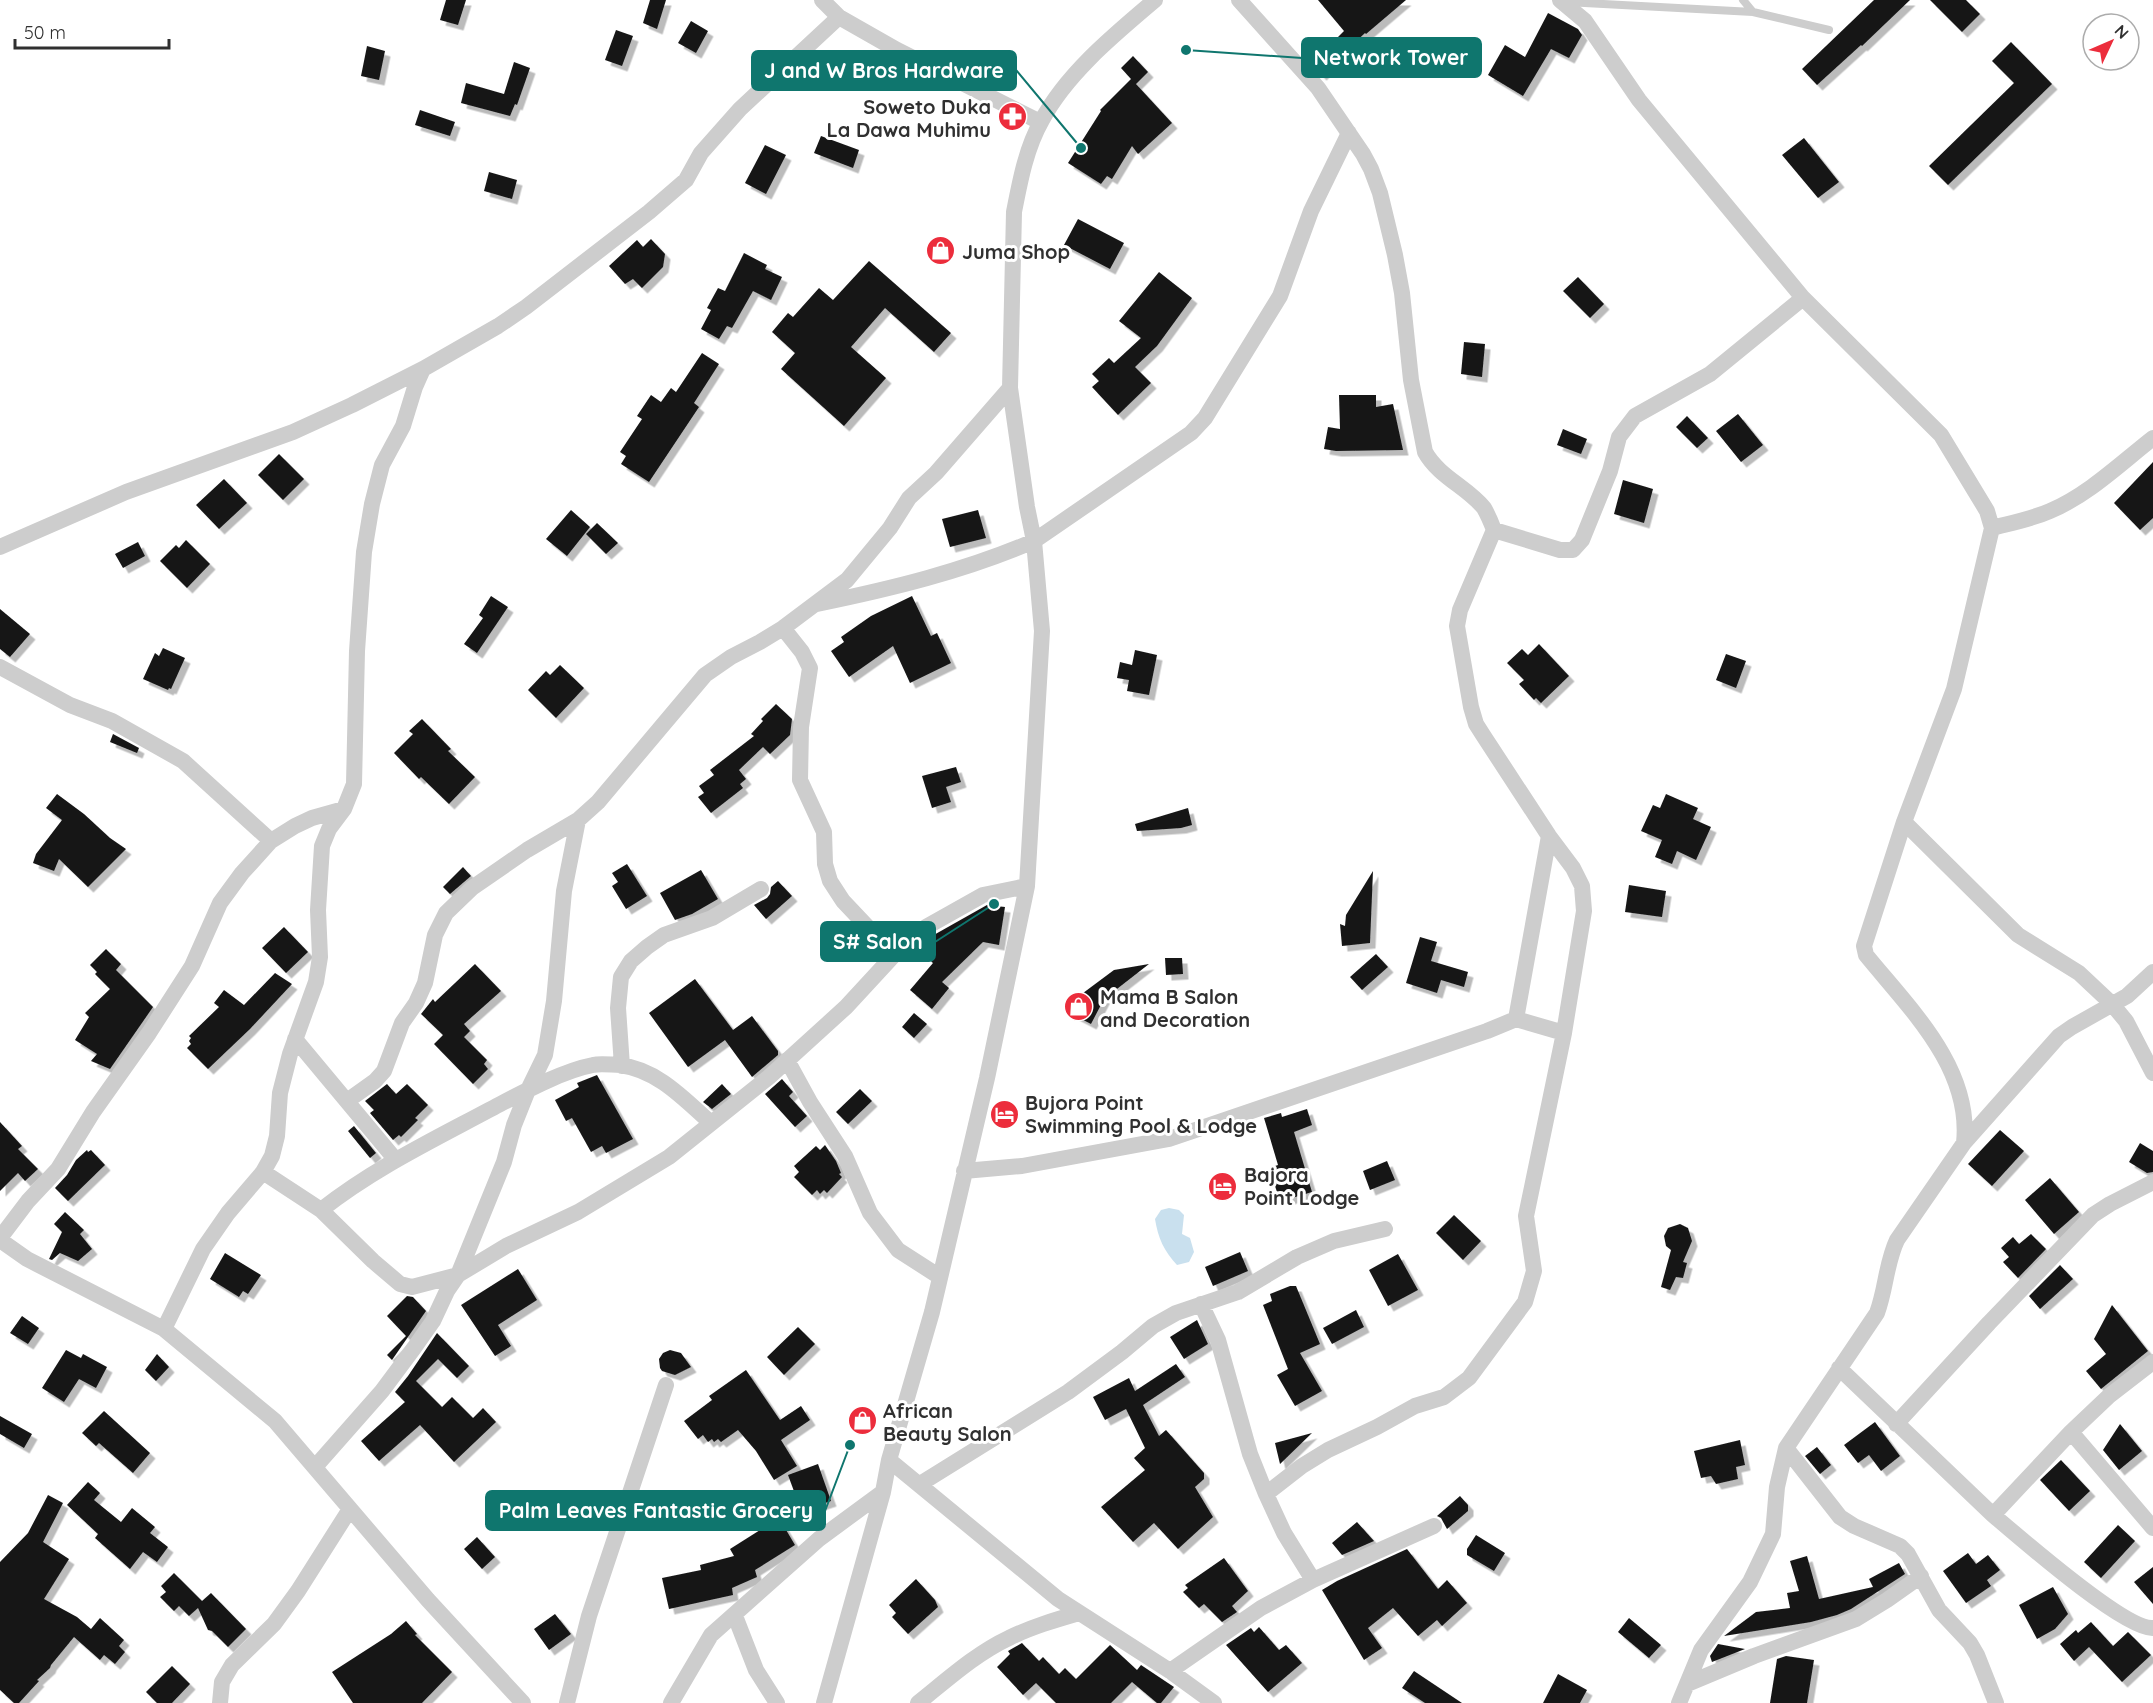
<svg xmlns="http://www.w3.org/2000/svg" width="2153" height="1703" font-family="Quicksand,sans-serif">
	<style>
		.water { fill: #c9e0ee }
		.building { fill: #171717; filter: url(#shadow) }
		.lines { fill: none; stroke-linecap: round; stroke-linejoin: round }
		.lane { stroke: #cdcdcd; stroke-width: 8 }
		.street { stroke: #cdcdcd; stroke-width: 16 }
		.labels { text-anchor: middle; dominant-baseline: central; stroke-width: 6; stroke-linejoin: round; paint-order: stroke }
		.poi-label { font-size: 20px; font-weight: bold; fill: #303030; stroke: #fff; text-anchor: start }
		.leader { fill: none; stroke: #0f766e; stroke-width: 2 }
		.callout-dot { fill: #0f766e; stroke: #fff; stroke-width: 2 }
		.callout { fill: #0f766e; stroke: #0f766e; stroke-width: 2 }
		.callout-label { font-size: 21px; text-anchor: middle; font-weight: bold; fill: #fff }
	</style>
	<defs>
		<filter id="shadow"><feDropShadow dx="5.5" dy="5.5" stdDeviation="0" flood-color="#0004"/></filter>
	</defs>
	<rect width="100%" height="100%" fill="#fff"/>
	<path class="water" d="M1169 1208 1179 1210 1184 1215 1182 1234 1190 1238 1194 1252 1189 1262 1177 1265C1164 1251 1158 1238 1155 1219L1161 1210Z"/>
	<path class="building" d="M446 0H466L458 25 440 20Z
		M650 0H666L657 29 643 23Z
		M1318 0H1406L1366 34 1365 33 1321 75 1311 64 1344 31Z
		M1874 0H1910L1862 46 1861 45 1817 85 1802 69Z
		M1930 0H1966L1980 14 1962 32Z
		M1548 13 1578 29 1582 35 1569 58 1551 49 1523 96 1488 75 1505 45 1525 57Z
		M691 21 708 31 696 53 678 43Z
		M616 30 633 36 622 66 605 60Z
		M2011 42 2052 84 1948 185 1929 166 2014 83 1992 61Z
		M367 46 385 51 379 80 361 76Z
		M1133 56 1148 72 1136 84 1172 123 1138 154 1132 146 1112 179 1107 176 1101 184 1068 163 1101 111 1100 110 1131 79 1121 68Z
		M514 62 530 68 517 105 515 104 510 116 461 103 466 83 504 94Z
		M420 110 455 122 450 136 415 125Z
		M821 136 859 150 853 168 814 153Z
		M1804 138 1839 182 1818 198 1782 155Z
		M765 145 786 155 766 194 745 183Z
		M489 172 517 180 512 199 484 191Z
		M1078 219 1124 243 1110 269 1064 245Z
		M651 239 665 254 663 267 642 288 633 279 625 284 609 266 637 240 643 247Z
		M744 253 767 265 765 269 782 277 771 300 753 291 732 328 727 326 719 339 701 329 711 310 707 308 718 288 725 291Z
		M869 261 951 333 934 352 885 308 851 347 886 378 844 426 781 369 795 353 772 332 788 313 793 317 819 288 833 300Z
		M1159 272 1192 298 1157 346 1135 367 1151 383 1118 415 1092 387 1099 381 1092 374 1109 358 1114 363 1141 338 1119 321Z
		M1578 277 1604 304 1590 318 1563 291Z
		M1464 342 1485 344 1482 377 1461 374Z
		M702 353 719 364 694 403 699 407 649 482 621 464 626 456 620 452 642 419 637 416 651 395 661 402 671 388 676 392Z
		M1339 395H1376V407L1393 404 1403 450 1336 451 1324 449 1328 427 1340 429Z
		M1738 414 1763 445 1741 462 1716 431Z
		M1687 416 1708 438 1697 448 1676 427Z
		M1563 429 1587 439 1581 454 1557 445Z
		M279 454 304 479 283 500 258 475Z
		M2153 462V518L2140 530 2114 503Z
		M224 479 247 503 219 529 196 505Z
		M1623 480 1653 489 1644 523 1614 514Z
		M571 510 590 527 567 556 546 539Z
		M978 510 986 538 950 547 942 519Z
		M597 523 618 543 606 554 586 534Z
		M186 540 210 564 187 588 160 561 176 545 179 548Z
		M138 542 145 556 123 568 115 554Z
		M491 596 508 607 477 653 464 644 483 618 479 615Z
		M912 596 931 636 937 633 951 663 910 683 893 646 849 677 831 651 844 642 841 637 871 616Z
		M0 609 30 634 10 657 0 649Z
		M1539 644 1569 676 1541 703 1536 698 1534 700 1519 684 1524 680 1507 663 1522 649 1528 655Z
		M163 648 185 658 171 689 169 688 168 690 143 679 155 653 159 656Z
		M1135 650 1157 655 1149 695 1127 691 1129 680 1117 678 1120 662 1132 665Z
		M1726 654 1746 661 1736 688 1716 680Z
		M560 665 584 688 556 718 528 690 546 671 550 675Z
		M776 704 792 719 790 735 770 754 763 747 739 770 746 779 740 784 743 788 711 813 698 797 704 793 699 786 714 775 710 770 754 736 751 734 763 721 761 719Z
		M422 719 451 749 448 751 475 777 449 804 421 777 419 779 394 753 413 734 409 731Z
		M113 734 139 748 137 753 110 742Z
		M956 767 961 782 946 787 951 802 932 808 922 776Z
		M57 794 84 814 110 838 126 849 88 887 59 859 54 871 33 863 36 854 62 820 46 808Z
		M1666 794 1698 808 1693 819 1711 827 1696 860 1677 851 1672 864 1655 857 1662 840 1641 831 1653 805 1660 808Z
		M1188 808 1192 825 1181 828 1137 831 1135 824Z
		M627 864 647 896 626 909 612 886 618 882 612 873Z
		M463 867 471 876 450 894 443 887Z
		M701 870 718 899 692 914 675 920 660 893Z
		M1373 871 1370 943 1342 946 1340 924 1345 926 1346 915Z
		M778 881 792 896 766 919 754 905 767 898 770 894 771 887Z
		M1629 885 1666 891 1662 917 1625 912Z
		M987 905 1005 907 999 945 983 942 942 982 949 988 932 1009 910 990 933 963 918 948 932 936Z
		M284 927 308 952 286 973 262 948Z
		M1420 937 1437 942 1431 961 1468 972 1464 987 1441 980 1437 993 1406 983Z
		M106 949 121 964 116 970 153 1007 110 1069 91 1061 97 1054 75 1040 89 1017 85 1013 110 989 95 974 97 972 90 965Z
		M1376 954 1388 967 1362 990 1350 977Z
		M1165 958H1182L1183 974 1166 975Z
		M475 964 501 991 464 1024 470 1031 464 1037 487 1060 484 1064 488 1069 473 1084 434 1044 443 1035 421 1014 433 999 435 1002Z
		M1149 964 1104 999 1091 1024 1068 1012 1075 999 1114 970Z
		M275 973 292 984 250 1029 208 1069 187 1048 191 1044 189 1041 191 1038 189 1036 219 1007 214 1003 224 990 244 1005Z
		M695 979 733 1030 752 1016 778 1051V1055L752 1077 725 1040 688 1067 649 1013Z
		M914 1013 927 1024 914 1038 902 1027Z
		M597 1075 633 1139 606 1153 602 1146 591 1152 572 1118 566 1121 555 1100 579 1087 577 1083Z
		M782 1079 793 1092 789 1096 807 1116 795 1127 765 1094Z
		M387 1084 396 1094 407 1084 428 1105 415 1118 418 1120 401 1137 399 1135 393 1140 370 1113 374 1110 365 1101Z
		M722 1084 731 1094 712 1109 703 1102Z
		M860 1089 872 1101 848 1124 836 1112Z
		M1307 1109 1312 1125 1294 1132 1312 1192 1282 1201 1277 1192 1269 1168 1278 1165 1264 1118 1281 1113 1282 1117Z
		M0 1122 22 1146 18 1149 38 1169 25 1181 18 1173 0 1191Z
		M354 1126 376 1153 370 1158 348 1131Z
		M2000 1130 2024 1151 1992 1186 1968 1164Z
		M2140 1143 2153 1151V1172L2147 1173 2129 1162Z
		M825 1145 836 1161 841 1173 839 1174 842 1177 827 1193 824 1190 820 1194 817 1190 812 1195 794 1177 799 1172 794 1166 816 1146 820 1150Z
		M87 1150 88 1152 91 1150 105 1165 68 1201 55 1188 67 1175 76 1160Z
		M1387 1161 1395 1180 1370 1190 1363 1171Z
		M2050 1178 2079 1212 2054 1234 2025 1200Z
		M65 1212 84 1230 80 1234 92 1249 78 1261 60 1253 52 1260 49 1259 62 1232 54 1224Z
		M1454 1215 1481 1241 1463 1260 1436 1233Z
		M1680 1224 1688 1228 1692 1241 1683 1262 1687 1263 1683 1278 1676 1277 1670 1290 1661 1287 1671 1250 1666 1246 1664 1236 1668 1228Z
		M2031 1234 2046 1249 2018 1278 2003 1262 2009 1257 2001 1248 2013 1237 2019 1244Z
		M1240 1252 1248 1271 1213 1286 1205 1267Z
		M225 1253 261 1275 248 1294 243 1291 239 1297 210 1279Z
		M1398 1254 1418 1290 1388 1306 1369 1270Z
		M2060 1265 2073 1279 2040 1309 2029 1296Z
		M518 1269 537 1300 498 1325 511 1346 495 1356 461 1305Z
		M1290 1286H1296L1320 1344 1300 1353 1322 1391 1295 1406 1277 1375 1288 1369 1263 1305 1272 1301 1270 1294Z
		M407 1296 413 1297 426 1311 392 1360 387 1355 406 1336 387 1316Z
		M2112 1305 2148 1351 2101 1389 2086 1371 2106 1354 2094 1339Z
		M1356 1310 1364 1327 1332 1344 1323 1328Z
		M22 1316 39 1328 28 1344 10 1333Z
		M1197 1320 1208 1344 1184 1359 1170 1337Z
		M798 1327 815 1344 784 1375 767 1357Z
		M437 1333 469 1366 457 1378 438 1359 416 1381 442 1407 452 1397 473 1418 483 1408 496 1422 454 1462 420 1425 379 1461 361 1441 405 1402 395 1392 408 1376Z
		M66 1350 81 1358 83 1354 107 1367 96 1388 79 1379 64 1402 42 1388Z
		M670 1350 681 1353 691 1367 675 1375 662 1371 660 1368 659 1359 663 1353Z
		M157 1354 169 1367 156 1381 145 1370Z
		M1176 1364 1185 1377 1143 1405 1159 1436 1166 1430 1204 1473V1479L1195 1487 1213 1517 1178 1549 1154 1523 1133 1542 1101 1507 1145 1470 1134 1458 1145 1448 1126 1409 1105 1420 1093 1397 1129 1378 1135 1391Z
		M746 1370 780 1420 801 1406 810 1420 781 1440 797 1466 774 1480 756 1451 738 1430 721 1442 718 1439 714 1442 712 1439 708 1442 703 1435 698 1439 684 1421 712 1400 709 1396Z
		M104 1411 150 1453 133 1473 99 1443 96 1446 82 1433Z
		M0 1416 32 1434 24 1448 0 1434Z
		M1875 1422 1900 1456 1881 1471 1869 1455 1858 1463 1844 1445Z
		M2120 1424 2142 1451 2119 1470 2103 1450Z
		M1312 1433 1280 1464 1275 1443Z
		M1740 1440 1745 1465 1736 1467 1738 1479 1716 1484 1711 1476 1701 1478 1694 1451Z
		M1817 1447 1831 1465 1820 1474 1805 1456Z
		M2061 1460 2090 1491 2069 1511 2040 1480Z
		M818 1464 831 1501 813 1507 806 1490 795 1494 788 1475Z
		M88 1482 100 1493 94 1500 121 1522 132 1508 155 1527 150 1533 168 1547 157 1562 143 1552 130 1569 95 1538 98 1534 67 1505Z
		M48 1495 63 1503 43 1542 69 1559 44 1599 77 1617 91 1629 100 1618 124 1640 119 1646 125 1652 115 1664 104 1655 100 1660 74 1637 51 1665 50 1668 37 1680 39 1681 19 1703H14L0 1690V1562L28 1533Z
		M1460 1496 1468 1505V1511L1447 1529 1441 1518 1437 1516Z
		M779 1518 795 1545 755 1570 757 1577 732 1588 733 1595 669 1609 662 1578 701 1570 700 1565 734 1556 730 1549Z
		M1357 1522 1374 1541 1342 1555 1332 1543Z
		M2118 1525 2135 1541 2101 1578 2084 1562Z
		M1476 1535 1505 1553 1494 1571 1467 1555V1549Z
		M477 1537 495 1557 482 1569 464 1549Z
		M1407 1549 1438 1589 1447 1580 1467 1603 1442 1626 1437 1620 1418 1636 1393 1608 1368 1628 1382 1648 1364 1660 1322 1590 1337 1581Z
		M1968 1553 1976 1564 1988 1555 2000 1570 1987 1580 1991 1586 1966 1603 1943 1571Z
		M1807 1556 1819 1599 1873 1587 1869 1579 1899 1563 1905 1574 1851 1609 1837 1615 1811 1622 1724 1636 1756 1612 1790 1608 1787 1593 1799 1591 1790 1561Z
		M1224 1558 1248 1591 1232 1606 1237 1612 1222 1622 1204 1604 1199 1608 1183 1592 1188 1588 1185 1585Z
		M2153 1567V1604L2134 1582Z
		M174 1573 202 1601 211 1593 246 1629 228 1647 212 1631 208 1630 198 1608 189 1616 179 1606 174 1611 160 1597 166 1592 161 1586Z
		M916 1579 935 1600 938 1607 908 1634 892 1617 896 1613 889 1605Z
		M2053 1587 2068 1614 2055 1629 2037 1639 2019 1605Z
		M555 1614 571 1634 549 1650 534 1629Z
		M1629 1618 1661 1645 1649 1658 1618 1632Z
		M406 1621 417 1634 415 1635 452 1672 422 1703H353L332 1672 391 1634Z
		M2091 1622 2113 1646 2128 1632 2151 1655 2122 1682 2089 1647 2074 1661 2060 1644 2076 1630 2078 1633Z
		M1259 1627 1279 1650 1286 1645 1302 1663 1268 1692 1226 1645 1251 1628 1254 1632Z
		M1022 1643 1039 1661 1043 1657 1059 1674 1065 1668 1076 1679 1110 1645 1137 1670 1141 1665 1174 1687 1161 1703H1157L1132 1682 1111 1703H1056L1036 1683 1023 1695 997 1667 1010 1654 1008 1651Z
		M1718 1644 1745 1649 1712 1662 1710 1656Z
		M1786 1656 1814 1660 1807 1703H1770L1777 1659Z
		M172 1666 190 1684 172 1703H157L146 1692Z
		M1414 1671 1462 1703H1425L1402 1688Z
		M1558 1674 1587 1690 1580 1703H1543Z"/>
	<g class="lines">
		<path class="lane" d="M1743 0 1753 12
			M1566 2 1753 12 1829 30"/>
		<path class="street" d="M822 0 839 17 897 50 1040 122
			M1239 0 1318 88 1363 154 1371 169 1380 193 1395 255 1402 293 1411 380 1425 452C1439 477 1467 487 1484 508 1488 515 1491 522 1494 530L1460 610 1457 626 1471 707 1476 724 1483 735 1549 836 1573 868 1582 886 1584 911 1564 1033 1526 1216 1534 1271 1525 1302 1469 1378 1444 1397 1415 1406 1377 1427 1328 1450 1302 1466 1266 1494
			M1560 0 1585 21 1639 100 1803 298 1941 435 1987 511 1992 528 1954 689 1904 822 1864 946 1866 955C1910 1009 1972 1068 1964 1143L1897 1240C1886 1263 1886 1289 1877 1313L1786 1448 1777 1487 1773 1534 1750 1582 1701 1650 1679 1703
			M1992 528C2011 523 2032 519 2050 511 2088 495 2121 463 2153 438
			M1494 530 1560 550H1573L1582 540 1610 471 1619 437 1635 416 1710 374 1803 298
			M0 547 126 492 293 432 352 405 423 369 498 326 526 307 649 212 686 180 701 153 740 109 839 17
			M817 604C890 589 965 571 1034 541L1191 433 1205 418 1280 296 1311 211 1349 133
			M783 628 802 652 810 668 801 727 800 780 824 832 825 864 830 881 843 901 894 955
			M0 667 70 705 112 721 183 761 271 841
			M1904 822 2018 935 2079 973 2112 1004 2126 1021 2153 1073
			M1516 1019 1564 1033
			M295 1039 395 1159
			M787 1060 810 1102 845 1156 870 1213 898 1250 940 1277
			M622 1066 618 1008 621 977 631 961 647 947 664 935 712 918 761 889
			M347 1101 375 1081 384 1071 402 1023 416 1003 425 983 435 935 446 913 472 888 527 850 578 820 598 802 705 675 731 657 760 642 783 628 847 580 890 528 909 498 936 473 1010 388
			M1964 1143 2059 1036 2072 1027 2127 996 2153 972
			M964 1171 1022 1166 1169 1139 1487 1031 1516 1019 1549 836
			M263 1172 321 1210 373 1261 400 1284 412 1287 458 1275 504 1162 514 1125 528 1090 545 1055 554 1001 564 891 578 820
			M321 1210C373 1169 431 1141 489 1110 518 1095 561 1071 593 1065 601 1063 612 1065 620 1065 658 1070 684 1099 711 1123
			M0 1238 28 1201 58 1169 93 1112 149 1033 192 966 220 903 242 873 271 841 295 826 312 818 344 809
			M0 1240 27 1259 164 1329 275 1421 428 1600 523 1703
			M1201 1304 1218 1340 1250 1454 1266 1494 1284 1533 1313 1580
			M164 1329 203 1249 228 1213 263 1172 272 1156 277 1136 280 1093 290 1054 316 982 320 957 318 910 322 846 329 829 344 809 354 784 357 651 364 552 372 504 382 465 403 426 415 387 423 369
			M1839 1368 1993 1515 2071 1432 2109 1396 2153 1362
			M1896 1424 1989 1323 2093 1215 2110 1204 2153 1182
			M2071 1432 2153 1528
			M1786 1448 1840 1517 1854 1526 1900 1546 1908 1554 1939 1610 1970 1643 1977 1655 1996 1703
			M889 1460 1058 1599 1170 1671 1214 1703
			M315 1467 382 1391 414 1348 433 1321 447 1291 458 1275 506 1246 578 1212 669 1157 769 1077 846 1007 894 955 926 927 983 895 1027 886
			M920 1484 1068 1392 1122 1352 1153 1326 1176 1313 1238 1292 1297 1257 1334 1241 1385 1229
			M1993 1515C2019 1537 2125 1630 2153 1628
			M735 1616 756 1670 777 1703
			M1170 1671 1261 1608 1313 1580 1434 1526
			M1687 1684 1754 1656 1856 1619 1887 1600 1921 1576
			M220 1703 222 1682 232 1665 274 1624 298 1591 350 1509
			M567 1703 589 1616 666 1385
			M671 1703 711 1635 819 1539 883 1492
			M824 1703 883 1492 889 1460 932 1312 987 1078 1027 886 1042 631 1034 541 1027 507 1010 388 1014 212C1020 181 1026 148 1042 120 1067 73 1115 34 1155 0
			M918 1703C947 1680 975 1654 1009 1638 1031 1627 1055 1620 1079 1613"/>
	</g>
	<defs>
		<symbol id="pharmacy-disc" viewBox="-11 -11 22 22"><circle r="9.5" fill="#ec2d3c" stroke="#fff"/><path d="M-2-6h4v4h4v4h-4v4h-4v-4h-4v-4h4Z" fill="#fff"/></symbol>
		<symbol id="shop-disc" viewBox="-11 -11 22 22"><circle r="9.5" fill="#ec2d3c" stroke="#fff"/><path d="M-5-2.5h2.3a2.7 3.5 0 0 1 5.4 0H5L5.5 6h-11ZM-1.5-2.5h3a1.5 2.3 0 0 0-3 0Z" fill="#fff"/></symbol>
		<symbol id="hotel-disc" viewBox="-11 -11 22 22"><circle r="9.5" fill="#ec2d3c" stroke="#fff"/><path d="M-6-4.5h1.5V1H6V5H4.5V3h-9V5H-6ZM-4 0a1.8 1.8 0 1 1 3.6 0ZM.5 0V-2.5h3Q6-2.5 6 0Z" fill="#fff"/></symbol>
	</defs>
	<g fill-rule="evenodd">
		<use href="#pharmacy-disc" x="996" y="100" width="33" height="33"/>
		<use href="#shop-disc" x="924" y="234" width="33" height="33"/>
		<use href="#shop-disc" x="1062" y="990" width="33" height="33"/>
		<use href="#hotel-disc" x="988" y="1098" width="33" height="33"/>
		<use href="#hotel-disc" x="1206" y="1170" width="33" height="33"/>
		<use href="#shop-disc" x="846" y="1404" width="33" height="33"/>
	</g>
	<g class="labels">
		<g class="poi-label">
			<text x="991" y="106" text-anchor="end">Soweto Duka<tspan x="991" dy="23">La Dawa Muhimu</tspan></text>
			<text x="962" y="251">Juma Shop</text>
			<text x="1100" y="996">Mama B Salon<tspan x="1100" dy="23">and Decoration</tspan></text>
			<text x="1025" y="1102">Bujora Point<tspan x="1025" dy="23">Swimming Pool &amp; Lodge</tspan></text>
			<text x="1244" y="1174">Bajora<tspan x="1244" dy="23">Point Lodge</tspan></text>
			<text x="883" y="1410">African<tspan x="883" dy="23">Beauty Salon</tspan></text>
		</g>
	</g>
	<path class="leader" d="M1186 50L1302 58M1081 148L1016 70M994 904L935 942M850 1445L825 1511"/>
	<g class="callout-dot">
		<circle cx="1186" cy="50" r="6"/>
		<circle cx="1081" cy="148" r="6"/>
		<circle cx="994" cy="904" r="6"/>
		<circle cx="850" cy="1445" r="6"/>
	</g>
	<g class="callout">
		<rect x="1302" y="38" width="179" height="39" rx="6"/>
		<rect x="752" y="51" width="264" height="39" rx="6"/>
		<rect x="821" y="922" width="114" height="39" rx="6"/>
		<rect x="486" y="1491" width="339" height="39" rx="6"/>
	</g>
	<g class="callout-label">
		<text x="1391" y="65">Network Tower</text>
		<text x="884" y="78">J and W Bros Hardware</text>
		<text x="878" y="949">S# Salon</text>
		<text x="656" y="1518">Palm Leaves Fantastic Grocery</text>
	</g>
	<g transform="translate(2111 42) rotate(46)"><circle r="28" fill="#ffffff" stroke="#acacac" stroke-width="1.5"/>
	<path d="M0-4.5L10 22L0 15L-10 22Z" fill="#ec2d3c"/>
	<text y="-9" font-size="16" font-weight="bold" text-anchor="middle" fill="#303030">N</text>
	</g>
	<path d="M15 39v9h154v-9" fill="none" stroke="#303030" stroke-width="3"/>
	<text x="24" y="39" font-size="18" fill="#303030" stroke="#ffffff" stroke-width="4.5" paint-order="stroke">50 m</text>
</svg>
